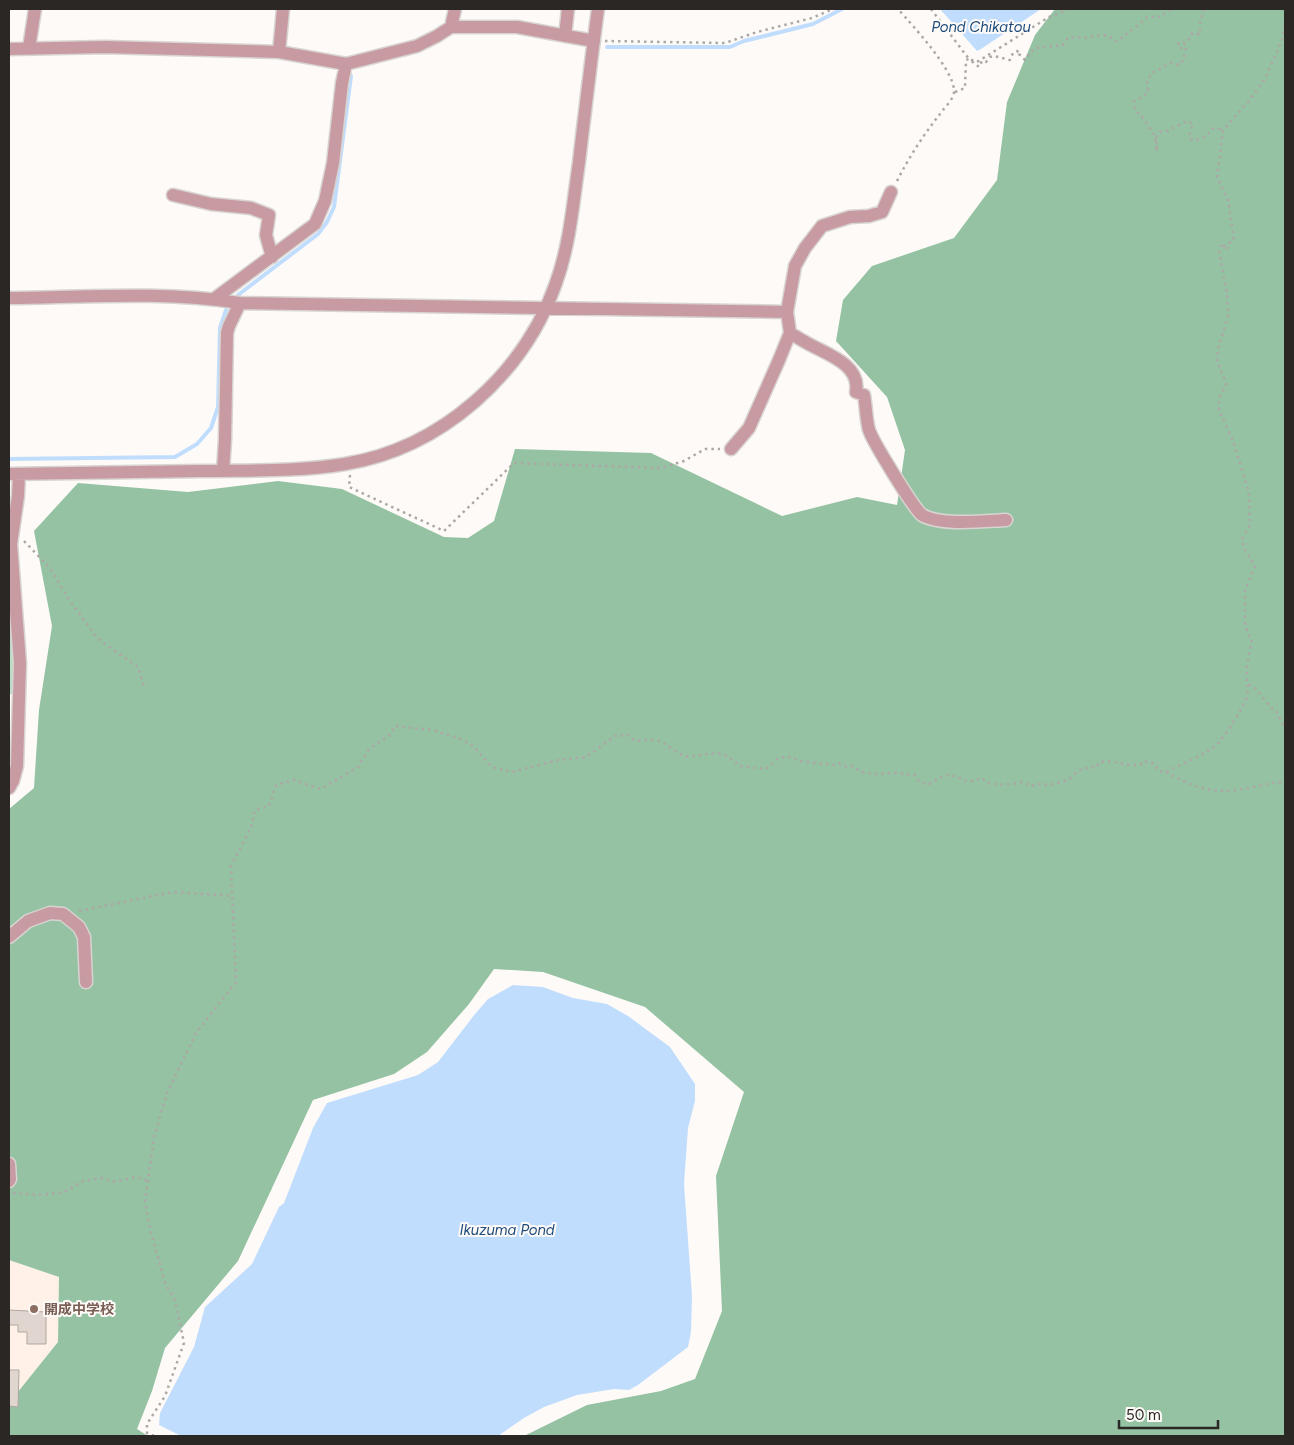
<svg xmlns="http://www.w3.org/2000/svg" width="1294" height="1445" font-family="Figtree,'Noto Sans JP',sans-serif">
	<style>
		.built { fill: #fff1e7 }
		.green { fill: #b9dec4 }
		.forest { fill: #94c2a3 }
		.water { fill: #c1ddfd }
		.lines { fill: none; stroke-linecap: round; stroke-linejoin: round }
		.stream { stroke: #c1ddfd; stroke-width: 4 }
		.building { fill: #e0d6cf; stroke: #b1a7a0 }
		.minor-casing { stroke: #d8d4d1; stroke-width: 15 }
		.path { stroke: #aca8a5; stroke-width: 2.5; stroke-dasharray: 2.5 4; stroke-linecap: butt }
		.minor { stroke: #c89aa2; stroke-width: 12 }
		.education-dot { fill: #8d6e63; stroke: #fefaf7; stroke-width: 2 }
		.labels { text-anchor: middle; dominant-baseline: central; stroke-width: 4; stroke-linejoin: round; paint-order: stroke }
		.education-label { font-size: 14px; font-weight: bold; fill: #785e54; stroke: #fefaf7; text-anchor: start }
		.water-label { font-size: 15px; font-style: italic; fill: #1d4b7c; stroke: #fefaf7 }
	</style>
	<rect width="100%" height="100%" fill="#fefaf7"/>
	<path class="built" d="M9 1260 59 1277 58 1342 9 1403Z"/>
	<path class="green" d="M9 578 23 694H9Z"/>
	<path class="forest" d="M1055 9H1285V1436H524L587 1405 661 1391 695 1379 722 1311 716 1176 744 1092 645 1007 543 972 494 969 469 1004 427 1052 394 1074 313 1100 238 1261 165 1348 152 1391 137 1429 148 1436H9V1403L58 1342 59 1277 9 1260V809L34 788 39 710 52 626 34 531 78 483 188 492 278 481 342 489 444 537 468 538 494 521 515 449 651 453 782 516 857 497 897 505 905 450 887 397 836 341 843 300 872 266 954 238 997 180 1007 102 1035 35Z"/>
	<path class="water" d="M940 9H1041L981 49 977 51Z
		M513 985 543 987 573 998 607 1004 628 1016 670 1047 695 1084V1101L688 1128 684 1184 692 1296 691 1332 688 1347 638 1385 629 1390 614 1389 577 1395 544 1407 524 1418 498 1436H181L159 1425 160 1413 194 1347 205 1307 252 1264 279 1207 284 1203 313 1128 327 1103 418 1075 438 1062 475 1014 488 999Z"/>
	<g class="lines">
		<path class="stream" d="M607 47H730L744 41 813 24 842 9
			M238 295 318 234 327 222 334 207 351 76
			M9 459 175 457 197 444 211 428 218 407 220 328 226 310"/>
	</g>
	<path class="building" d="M9 1310 46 1312V1344H27V1332H18V1325H9Z
		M9 1370H19L18 1407 9 1406Z"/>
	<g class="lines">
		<defs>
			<path id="minor" d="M451 27 455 9
				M565 36 568 9
				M29 48 35 9
				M9 49 105 47 279 52 346 64 417 46 437 36 451 27H517L594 41
				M279 52 283 9
				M173 195 211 204 251 208 269 215 266 235 272 257
				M9 298C85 297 164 291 240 303L787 312 795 266 805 248 822 226 850 217 869 216 882 212 891 192
				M214 299 315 224 325 201 333 163 342 83 346 64
				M787 312 790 333C795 336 801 340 807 343 826 354 861 364 856 392L864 395C866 406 866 419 869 430 873 442 914 509 922 515 940 526 985 521 1006 520
				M731 449 749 428 779 360 790 333
				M223 471 225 440 227 333 229 326 240 303
				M9 474C72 473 136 472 200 471 248 470 297 472 345 464 442 448 524 374 556 283 570 244 573 203 579 162 585 111 591 60 598 9
				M9 788 13 781 17 766 20 663 11 544 18 496 19 474
				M9 937 28 921 50 913 63 914 79 927 84 937 86 982
				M9 1164 10 1179 9 1181"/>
		</defs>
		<use href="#minor" class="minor-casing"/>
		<path class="path" d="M931 9 969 59 977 62 1049 17 1069 9
			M1204 9 1200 22V34H1191L1189 39 1184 42V44H1178L1179 48H1186L1184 58 1180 65 1171 63 1152 73 1147 81 1148 90 1144 96 1134 101C1133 110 1138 112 1143 118 1145 120 1153 133 1154 135 1156 140 1156 146 1157 151L1156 137 1160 132 1167 131 1187 121 1193 124 1189 136 1192 140C1201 140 1207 137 1212 129L1216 128 1223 130
			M605 41 725 43 757 32 812 18 833 9
			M955 92 965 88 966 60 969 59 979 67 982 61 986 62 990 57 994 56 1010 60 1013 53 1017 52 1018 50 1019 54 1025 60 1031 52 1035 48 1063 45 1065 41 1069 37 1083 38 1102 35 1108 36 1116 41H1119C1124 34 1129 32 1136 27 1144 21 1146 13 1157 18L1172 9
			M897 181C910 155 925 133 943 110 947 105 955 97 954 90 953 69 913 26 898 9
			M350 475 349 487 444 531 514 463 661 468 684 461 705 449H720
			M24 541 50 568 68 598 97 638 138 667 144 686
			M1249 684 1256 689 1274 711 1277 712 1282 723 1285 727
			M1166 772C1189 785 1210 794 1237 790 1252 788 1267 783 1283 782L1285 784
			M79 911 173 892 233 896
			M13 1193 39 1195 64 1192 83 1181 101 1178 112 1182 136 1177 149 1181
			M154 1436 147 1433V1424L165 1396 184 1343 175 1300 165 1283 151 1232 145 1202 154 1137 167 1093 196 1033 236 982 231 866 251 827 255 810 269 806 276 785 294 780 321 789 358 767 369 749 391 734 395 726 432 730 461 739 473 746 492 767 512 772 558 760 586 757 615 736 628 735 635 741C644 740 654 739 662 742 670 746 677 754 686 756 698 758 711 750 724 755 730 757 734 762 740 766 741 766 763 769 766 769L777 759 787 756 800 761 833 765 838 763 848 767 852 766 862 772 875 774 896 773 915 775 920 783 929 784 943 776 951 775 960 778 969 782 982 778 987 783C997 785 1010 785 1021 782L1032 786 1037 784 1050 785 1068 780 1078 771 1084 768 1097 767 1099 762C1116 759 1126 768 1141 764L1143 761 1153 763 1159 771 1166 772C1182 764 1200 757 1214 747 1222 742 1245 705 1247 696 1249 686 1246 682 1247 673 1247 662 1250 651 1252 639L1248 634 1245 623V590L1255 566 1244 548 1242 539 1250 525 1249 492 1233 441 1219 410V399L1226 384 1217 360 1218 349 1228 316 1227 294 1219 250 1223 243 1226 250 1229 243 1234 240 1228 200 1217 177 1223 130 1247 103 1265 79 1282 40 1285 24"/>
		<use href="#minor" class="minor"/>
	</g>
	<circle class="education-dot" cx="34" cy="1309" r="5"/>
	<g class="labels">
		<g class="education-label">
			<text x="44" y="1309">開成中学校</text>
		</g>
		<g class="water-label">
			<text x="981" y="27">Pond Chikatou</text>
			<text x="507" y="1230">Ikuzuma Pond</text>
		</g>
	</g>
	<rect width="1294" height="1445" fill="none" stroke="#2b2724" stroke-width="20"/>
	<path d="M1119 1420v8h99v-8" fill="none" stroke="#2b2724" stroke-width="2.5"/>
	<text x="1126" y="1420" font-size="15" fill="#2b2724" stroke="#fefaf7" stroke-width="4" paint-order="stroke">50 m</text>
</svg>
